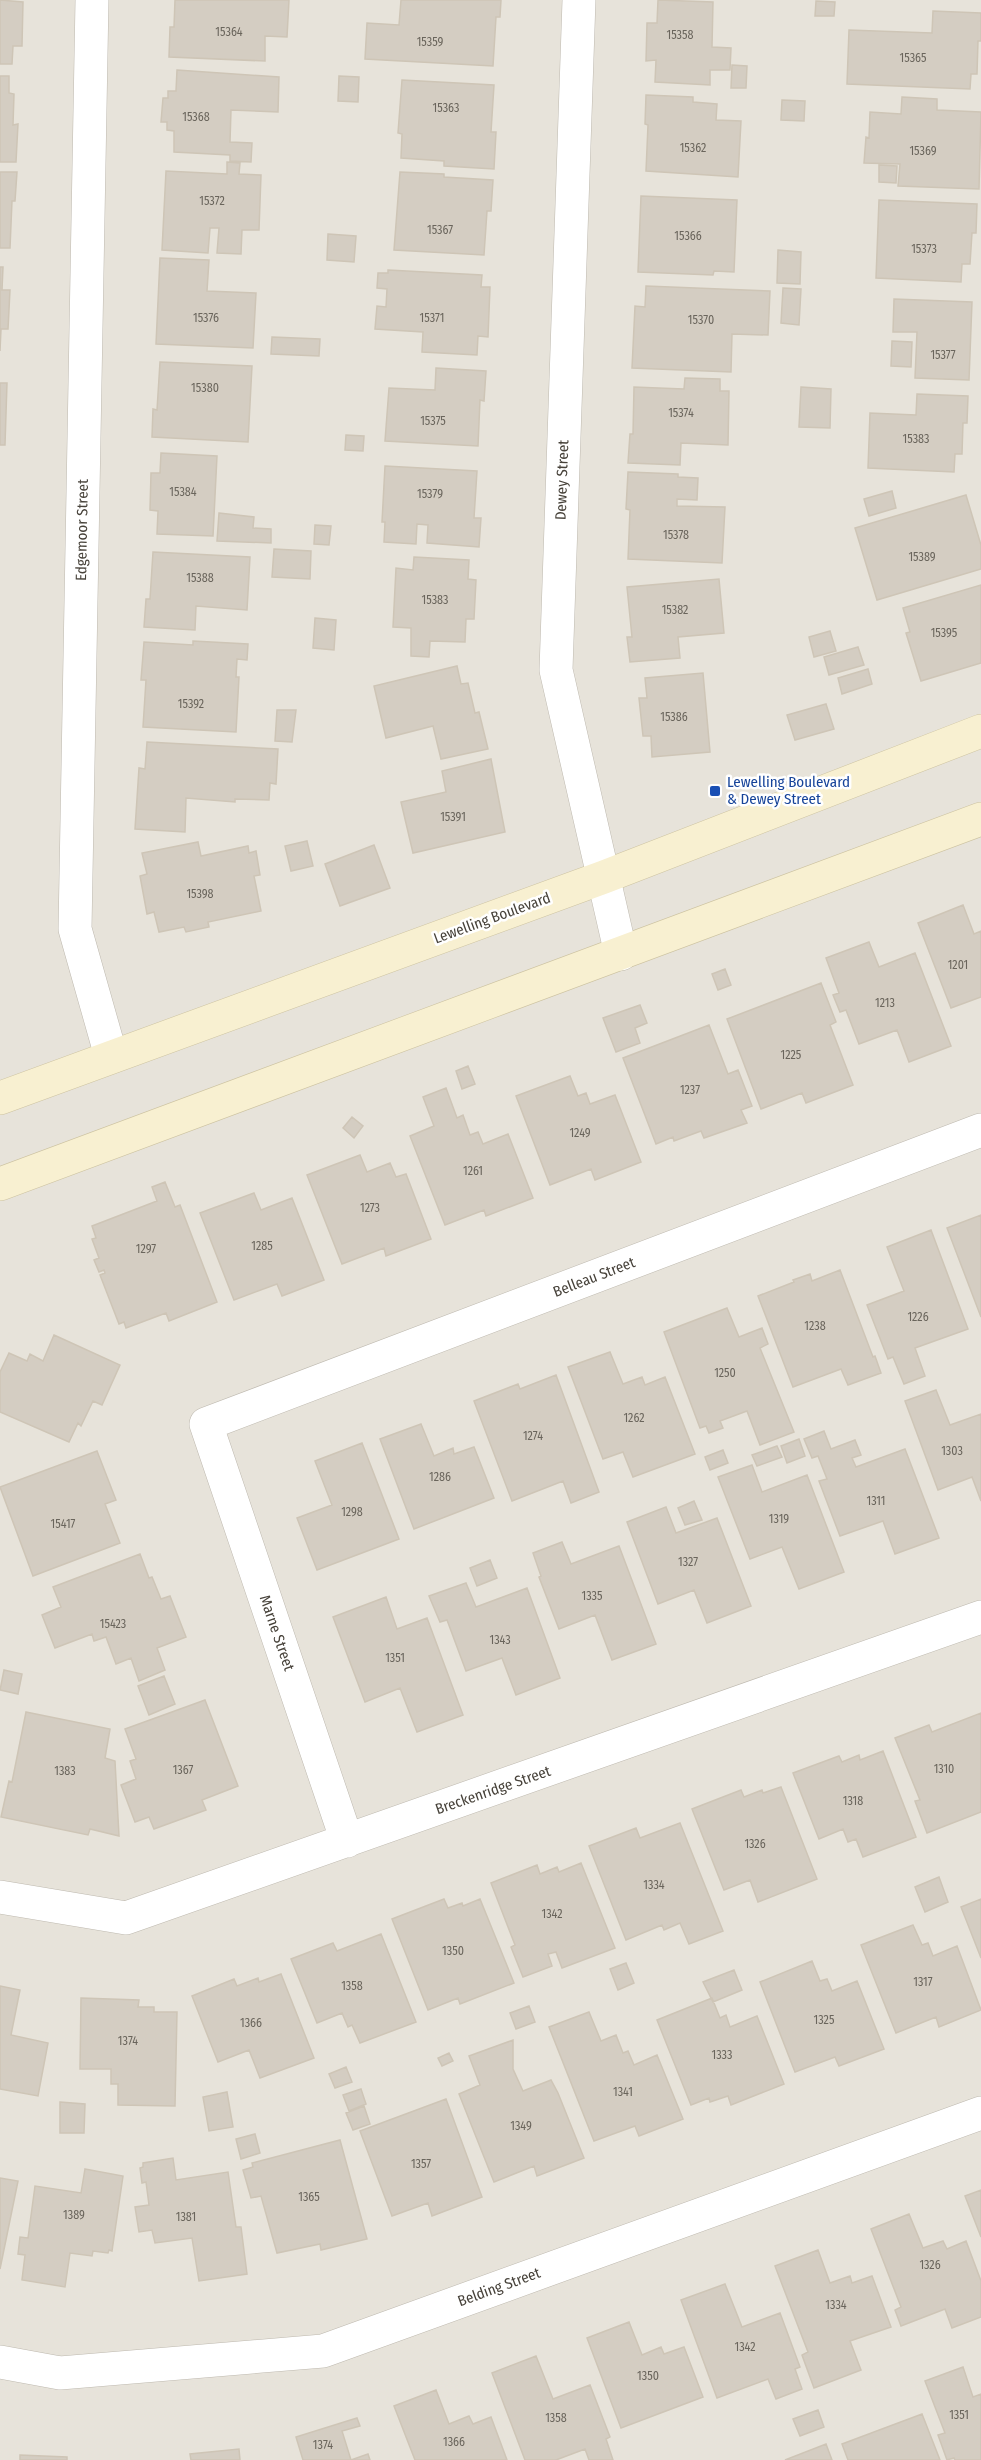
<svg xmlns="http://www.w3.org/2000/svg" width="981" height="2460" font-family="'Fira Sans Condensed',sans-serif">
	<style>
		.residential { fill: #e7e3da }
		.building { fill: #d4cdc2; stroke: #cec5b6; stroke-width: 1.5 }
		.lines { fill: none; stroke-linecap: round; stroke-linejoin: round }
		.minor-casing { stroke: #beb9af; stroke-width: 34 }
		.secondary-casing { stroke: #cdc3a1; stroke-width: 34 }
		.minor { stroke: #fff; stroke-width: 33 }
		.secondary { stroke: #f8f0d1; stroke-width: 33 }
		.transit-dot { fill: #1a4fb4; stroke: #fff; stroke-width: 2 }
		.labels { text-anchor: middle; dominant-baseline: central; stroke-width: 5; stroke-linejoin: round; paint-order: stroke }
		.number-label { font-size: 12px; fill: #6a655c }
		.street-label { font-size: 15px; fill: #47423a; stroke: #fff }
		.transit-label { font-size: 15px; fill: #164399; stroke: #fff; text-anchor: start }
	</style>
	<rect width="100%" height="100%" fill="#f4f1ec"/>
	<path class="residential" d="M0 0H981V2460H0Z"/>
	<path class="building" d="M0 0 23 2 22 46H13L12 64H0Z
		M175 0H289L287 37 265 36V61L169 57 170 27H174Z
		M401 0H501L500 17H496L493 66 365 59 367 23 399 25Z
		M658 0 713 2 712 47 731 48 730 70H710V85L655 82 656 60 646 61 647 23H657Z
		M816 1 835 2 834 16H815Z
		M933 11 981 13V41H978L977 74H971L970 89 847 84 849 30 932 33Z
		M732 65 747 66 746 88H731Z
		M177 70 279 77 278 112 231 110 230 142 252 143 251 162 230 161V155L174 152V131L167 130V122H161L163 98H168V91H176Z
		M0 76H9V93L14 94 13 125 18 124 16 162H0Z
		M339 76 359 77 358 102 338 101Z
		M402 80 494 85 491 132H496L494 169 444 166V161L401 158 402 134 398 133Z
		M646 95 693 97V102L717 104 716 120 741 121 738 177 646 171 648 125 645 124Z
		M902 97 937 99V110L981 112 979 189 898 186 900 164 864 163 866 137 869 138 870 112 901 114Z
		M782 100 805 101 804 121 781 120Z
		M227 162 240 163 239 174 261 175 259 230H242L241 254 217 253 219 228H210L208 253 162 250 166 171 227 174Z
		M879 165 897 166 896 183 879 182Z
		M0 172H17L15 201H12L10 248H0Z
		M400 172 444 174V177L493 180 491 211H487L484 255 394 250Z
		M641 196 737 200 734 272 714 271 713 275 638 272Z
		M879 200 977 204 976 233H972L970 264H962L961 282 876 278Z
		M328 234 356 236 354 262 327 260Z
		M778 250 801 252 800 284 777 283Z
		M160 258 209 260 207 291 256 293 253 348 156 344Z
		M0 267H3L2 290H10L8 329H1L0 351Z
		M388 270 482 275 481 287H490L488 337 478 336 477 355 422 352 423 332 375 329 377 306 386 307 387 289 377 288 378 273H388Z
		M646 286 770 291 768 335 732 334 731 372 632 368 635 306 645 307Z
		M783 288 801 289 799 325 781 323Z
		M894 299 972 302 969 380 915 378 917 332H893Z
		M272 337 320 339 319 356 271 354Z
		M892 341 912 342 911 367 891 366Z
		M160 362 252 366 248 442 152 437 153 409 157 410Z
		M436 368 486 371 484 401 480 400 478 446 385 441 389 388 435 390Z
		M685 378 720 379V391H729L728 445 681 443 680 465 628 463 630 434H633L634 387 684 389Z
		M0 383H7L5 445H0Z
		M801 387 831 389 830 428 799 427Z
		M917 394 968 396 967 423H963L962 454H955L954 472 868 468 870 413 916 415Z
		M346 435 364 436 363 451 345 450Z
		M161 453 217 456 213 536 157 534 158 511 150 510 151 473H160Z
		M385 466 477 471 474 518H481L479 547 427 543 428 525 417 524 416 544 384 542 385 522H382Z
		M628 472 678 474V477L698 478 697 500 677 499V506L725 507 722 563 628 559 630 510 626 509Z
		M892 491 896 508 869 516 864 499Z
		M966 495 981 545V569L877 600 855 528Z
		M219 513 254 517 253 528 271 529V543L217 541Z
		M315 525 331 526 329 545 314 544Z
		M274 549 311 551 310 579 272 577Z
		M153 552 250 557 247 610 196 606 195 630 144 627 146 599H150Z
		M414 557 469 560 468 579 476 580 474 619H466L465 642 430 641 429 657 411 656V628L393 627 396 568 413 570Z
		M719 579 724 633 678 637 680 658 630 662 627 637H632L627 587Z
		M981 585V663L921 681 906 633 910 632 903 608Z
		M315 618 336 620 334 650 313 648Z
		M830 631 836 651 814 657 809 637Z
		M193 641 248 644 247 660 237 659 236 677H239L236 732 143 727 146 680H141L144 642 193 645Z
		M858 647 864 665 829 675 824 657Z
		M457 666 461 684 468 683 475 713 479 712 488 749 441 759 433 726 386 738 374 686Z
		M868 669 872 684 842 694 838 678Z
		M703 673 710 752 652 757 651 736H643L639 698H647L645 678Z
		M826 704 834 729 795 740 787 715Z
		M277 710H296L292 742 275 741Z
		M147 742 278 749 276 784 270 783 269 800 235 799V802L186 798 185 832 135 829 139 768 145 769Z
		M491 759 505 832 413 853 401 802 446 792 442 771Z
		M307 841 313 866 291 871 285 846Z
		M198 842 201 856 248 846 249 853 256 851 260 875 254 876 261 911 208 922 209 927 186 932 184 927 159 932 154 912 147 914 140 876 147 874 142 853Z
		M374 845 390 888 340 906 325 864Z
		M963 905 974 934 981 931V997L951 1008 918 923Z
		M869 942 879 967 915 953 951 1046 909 1062 897 1030 859 1044 846 1010 840 1012 833 995 839 993 826 958Z
		M725 969 731 985 718 990 712 974Z
		M821 983 836 1022 830 1025 853 1085 806 1103 802 1093 761 1109 727 1019Z
		M640 1005 647 1023 635 1028 640 1043 616 1052 603 1018Z
		M709 1025 728 1074 738 1070 752 1106 741 1110 747 1123 704 1138 701 1131 674 1141 673 1137 656 1144 623 1058Z
		M468 1066 475 1084 462 1089 456 1071Z
		M570 1076 578 1096 586 1093 590 1104 615 1095 641 1162 595 1180 591 1169 550 1185 516 1096Z
		M446 1088 457 1118 463 1115 470 1135 478 1132 483 1144 508 1134 533 1198 486 1216 484 1210 445 1225 410 1136 434 1126 423 1097Z
		M352 1117 363 1126 354 1138 343 1128Z
		M360 1155 367 1172 390 1163 396 1177 406 1174 431 1239 386 1256 384 1248 342 1264 307 1175Z
		M165 1182 175 1207 180 1205 217 1302 169 1321 166 1313 126 1328 124 1322 119 1324 100 1275 105 1273 104 1270 99 1272 94 1260 99 1258 92 1239 96 1238 92 1226 157 1201 152 1187Z
		M254 1193 261 1210 292 1198 324 1280 282 1296 277 1284 234 1300 200 1213Z
		M981 1215V1317L947 1228Z
		M931 1230 968 1329 915 1348 925 1376 904 1384 893 1357 888 1359 867 1305 904 1291 887 1247Z
		M840 1270 873 1357 875 1356 881 1373 848 1385 841 1369 793 1387 758 1296 794 1282 793 1280 810 1274 812 1281Z
		M727 1308 739 1337 762 1328 768 1344 760 1348 794 1432 760 1445 747 1411 720 1421 723 1428 709 1433 706 1426 700 1428 664 1332Z
		M54 1335 120 1365 102 1405 93 1401 81 1426 78 1423 69 1442 0 1412V1372L9 1353 27 1361 30 1354 43 1361Z
		M610 1352 623 1384 642 1377 645 1385 665 1377 695 1454 633 1477 623 1452 603 1459 568 1367Z
		M556 1375 599 1492 571 1503 563 1481 512 1501 474 1401 518 1384 520 1389Z
		M936 1390 950 1425 981 1414V1501L972 1477 938 1490 905 1401Z
		M421 1424 434 1456 453 1448 454 1454 474 1447 494 1498 414 1529 380 1439Z
		M824 1431 831 1449 855 1440 861 1455 852 1458 856 1467 905 1449 939 1538 895 1554 883 1521 840 1536 819 1481 827 1479 818 1456 812 1458 804 1439Z
		M799 1439 805 1456 787 1463 781 1446Z
		M362 1443 399 1539 317 1570 297 1518 332 1505 315 1461Z
		M777 1446 782 1457 757 1466 752 1455Z
		M723 1450 728 1463 710 1470 705 1457Z
		M97 1451 116 1500 105 1504 120 1543 33 1576 0 1487Z
		M752 1465 762 1492 807 1475 844 1572 799 1589 782 1547 750 1559 718 1477Z
		M694 1501 702 1520 685 1525 678 1508Z
		M666 1507 676 1533 717 1518 751 1606 707 1623 694 1590 658 1604 627 1522Z
		M562 1542 571 1564 619 1546 656 1644 612 1660 595 1615 559 1629 539 1577 541 1576 533 1553Z
		M140 1554 149 1578 152 1577 161 1599 170 1596 186 1637 157 1648 165 1670 139 1681 131 1658 116 1664 106 1637 94 1641 92 1634 55 1648 42 1615 61 1607 53 1587Z
		M490 1560 497 1578 477 1586 470 1568Z
		M466 1583 476 1607 527 1588 560 1678 516 1695 502 1658 466 1671 447 1620 440 1622 429 1596Z
		M386 1597 397 1629 427 1618 463 1715 417 1732 400 1688 365 1702 333 1617Z
		M4 1670 22 1674 18 1694 0 1690Z
		M164 1676 175 1704 149 1715 138 1686Z
		M205 1700 238 1786 202 1800 206 1810 154 1829 149 1817 135 1822 121 1785 136 1779 130 1761 136 1759 125 1729Z
		M26 1712 110 1729 105 1758 115 1761 119 1836 90 1829 88 1835 1 1817 9 1781 12 1782Z
		M981 1713V1812L927 1833 915 1801 920 1800 895 1738 929 1725 932 1732Z
		M883 1751 916 1837 863 1857 856 1839 848 1842 843 1829 819 1839 793 1773 839 1756 842 1762 859 1755 860 1760Z
		M781 1787 817 1879 758 1902 750 1880 724 1890 692 1809 741 1790 744 1797 762 1790 763 1793Z
		M680 1823 723 1931 689 1944 680 1923 664 1930 662 1925 626 1940 589 1846 636 1828 640 1838Z
		M581 1863 615 1948 562 1968 556 1952 548 1954 552 1966 523 1977 511 1947 515 1945 491 1883 537 1865 540 1874 557 1867 559 1872Z
		M939 1877 948 1902 925 1912 915 1887Z
		M444 1899 448 1908 462 1903 463 1906 480 1899 514 1983 460 2004 458 1998 428 2010 392 1919Z
		M981 1899V1958L961 1907Z
		M913 1925 922 1945 928 1943 933 1956 957 1946 981 2010 939 2027 936 2017 896 2033 861 1945Z
		M381 1934 416 2022 360 2043 352 2025 348 2027 342 2013 317 2023 291 1959 333 1943 337 1951Z
		M812 1961 820 1981 827 1979 832 1991 857 1981 884 2049 839 2066 835 2057 795 2072 760 1982Z
		M626 1963 634 1983 618 1990 610 1969Z
		M734 1970 742 1990 713 2002 703 1982Z
		M281 1974 314 2058 260 2078 249 2050 218 2062 192 1996 234 1979 237 1986 258 1978 259 1982Z
		M0 1986 20 1990 11 2035 48 2043 38 2096 0 2089Z
		M81 1998 139 2000 138 2007H154V2012H177L175 2106 118 2105V2084H111V2069H80Z
		M712 1998 720 2018 726 2015 730 2027 757 2016 784 2084 731 2105 728 2096 710 2102 709 2098 691 2105 657 2020Z
		M529 2006 535 2022 516 2029 510 2013Z
		M589 2012 601 2041 616 2035 623 2053 628 2051 634 2065 657 2055 683 2119 639 2136 635 2126 594 2141 549 2027Z
		M513 2040V2069L523 2091 551 2080 558 2093 584 2158 537 2176 534 2166 494 2182 459 2094 480 2085 469 2056Z
		M449 2053 453 2061 442 2066 438 2058Z
		M346 2067 352 2082 335 2088 329 2074Z
		M361 2089 366 2104 349 2111 343 2095Z
		M227 2092 233 2127 209 2131 203 2097Z
		M446 2099 482 2197 432 2216 428 2203 392 2216 360 2131Z
		M60 2102 85 2104 84 2133H60Z
		M364 2106 370 2124 353 2130 346 2113Z
		M255 2134 260 2153 241 2159 236 2139Z
		M340 2140 367 2239 321 2250 320 2244 277 2253 261 2196 251 2198 243 2170 253 2167 252 2163Z
		M173 2158 176 2180 228 2172 236 2227H241L247 2274 199 2281 192 2238 155 2243 152 2230 139 2232 135 2207 149 2205 146 2182 142 2183 140 2168 143 2167V2163Z
		M85 2169 123 2176 112 2251 109 2250 108 2253 93 2251 92 2256 70 2253 65 2287 22 2280 25 2255 18 2254 20 2237 28 2238 35 2186 81 2193Z
		M0 2178 18 2181 0 2269Z
		M981 2190V2237L965 2196Z
		M909 2214 923 2248 943 2241 947 2249 966 2241 981 2281V2317L952 2328 945 2309 901 2326 895 2310 901 2307 871 2229Z
		M818 2250 830 2283 850 2276 852 2283 872 2276 891 2327 850 2341 861 2370 814 2388 802 2355 808 2352 775 2266Z
		M725 2284 742 2327 780 2313 800 2367 795 2369 802 2389 776 2399 768 2379 717 2398 681 2300Z
		M629 2322 642 2355 661 2347 664 2354 684 2347 703 2397 621 2428 587 2338Z
		M536 2356 553 2399 590 2385 610 2437 606 2439 613 2460H589L585 2449 556 2460H525L492 2373Z
		M963 2367 973 2397 981 2394V2460H955L954 2458 947 2460 938 2435 945 2433 925 2381Z
		M436 2390 449 2424 469 2416 473 2424 491 2417 507 2460H415L394 2406Z
		M818 2410 824 2427 800 2436 793 2419Z
		M922 2414 940 2460H848L842 2444Z
		M357 2418 360 2426 342 2431 351 2460 368 2454 370 2460H303L296 2437Z
		M826 2444 832 2460H785Z
		M239 2449 240 2460H191L190 2454Z
		M20 2455 67 2457V2460H20Z"/>
	<g class="lines">
		<defs>
			<path id="minor" d="M92 0 75 929 111 1056
				M579 0 556 670 621 954
				M347 1841 206 1424 981 1130
				M0 1897 126 1918 981 1617
				M0 2362 60 2373 323 2351 981 2113"/>
			<path id="secondary" d="M0 1098 604 877 981 731
				M0 1184 981 819"/>
		</defs>
		<use href="#minor" class="minor-casing"/>
		<use href="#secondary" class="secondary-casing"/>
		<use href="#minor" class="minor"/>
		<use href="#secondary" class="secondary"/>
	</g>
	<rect class="transit-dot" x="709" y="785" width="12" height="12" rx="3"/>
	<g class="labels">
		<g class="number-label">
			<text x="229" y="32">15364</text>
			<text x="680" y="35">15358</text>
			<text x="430" y="42">15359</text>
			<text x="913" y="58">15365</text>
			<text x="446" y="108">15363</text>
			<text x="196" y="117">15368</text>
			<text x="693" y="148">15362</text>
			<text x="923" y="151">15369</text>
			<text x="212" y="201">15372</text>
			<text x="440" y="230">15367</text>
			<text x="688" y="236">15366</text>
			<text x="924" y="249">15373</text>
			<text x="206" y="318">15376</text>
			<text x="432" y="318">15371</text>
			<text x="701" y="320">15370</text>
			<text x="943" y="355">15377</text>
			<text x="205" y="388">15380</text>
			<text x="681" y="413">15374</text>
			<text x="433" y="421">15375</text>
			<text x="916" y="439">15383</text>
			<text x="183" y="492">15384</text>
			<text x="430" y="494">15379</text>
			<text x="676" y="535">15378</text>
			<text x="922" y="557">15389</text>
			<text x="200" y="578">15388</text>
			<text x="435" y="600">15383</text>
			<text x="675" y="610">15382</text>
			<text x="944" y="633">15395</text>
			<text x="191" y="704">15392</text>
			<text x="674" y="717">15386</text>
			<text x="453" y="817">15391</text>
			<text x="200" y="894">15398</text>
			<text x="958" y="965">1201</text>
			<text x="885" y="1003">1213</text>
			<text x="791" y="1055">1225</text>
			<text x="690" y="1090">1237</text>
			<text x="580" y="1133">1249</text>
			<text x="473" y="1171">1261</text>
			<text x="370" y="1208">1273</text>
			<text x="262" y="1246">1285</text>
			<text x="146" y="1249">1297</text>
			<text x="918" y="1317">1226</text>
			<text x="815" y="1326">1238</text>
			<text x="725" y="1373">1250</text>
			<text x="634" y="1418">1262</text>
			<text x="533" y="1436">1274</text>
			<text x="952" y="1451">1303</text>
			<text x="440" y="1477">1286</text>
			<text x="876" y="1501">1311</text>
			<text x="352" y="1512">1298</text>
			<text x="779" y="1519">1319</text>
			<text x="63" y="1524">15417</text>
			<text x="688" y="1562">1327</text>
			<text x="592" y="1596">1335</text>
			<text x="113" y="1624">15423</text>
			<text x="500" y="1640">1343</text>
			<text x="395" y="1658">1351</text>
			<text x="944" y="1769">1310</text>
			<text x="183" y="1770">1367</text>
			<text x="65" y="1771">1383</text>
			<text x="853" y="1801">1318</text>
			<text x="755" y="1844">1326</text>
			<text x="654" y="1885">1334</text>
			<text x="552" y="1914">1342</text>
			<text x="453" y="1951">1350</text>
			<text x="923" y="1982">1317</text>
			<text x="352" y="1986">1358</text>
			<text x="824" y="2020">1325</text>
			<text x="251" y="2023">1366</text>
			<text x="128" y="2041">1374</text>
			<text x="722" y="2055">1333</text>
			<text x="623" y="2092">1341</text>
			<text x="521" y="2126">1349</text>
			<text x="421" y="2164">1357</text>
			<text x="309" y="2197">1365</text>
			<text x="74" y="2215">1389</text>
			<text x="186" y="2217">1381</text>
			<text x="930" y="2265">1326</text>
			<text x="836" y="2305">1334</text>
			<text x="745" y="2347">1342</text>
			<text x="648" y="2376">1350</text>
			<text x="959" y="2415">1351</text>
			<text x="556" y="2418">1358</text>
			<text x="454" y="2442">1366</text>
			<text x="323" y="2445">1374</text>
		</g>
		<g class="street-label">
			<text transform="translate(562 480) rotate(-88)">Dewey Street</text>
			<text transform="translate(82 530) rotate(-89)">Edgemoor Street</text>
			<text transform="translate(492 918) rotate(-20)">Lewelling Boulevard</text>
			<text transform="translate(594 1277) rotate(-21)">Belleau Street</text>
			<text transform="translate(277 1633) rotate(71)">Marne Street</text>
			<text transform="translate(493 1790) rotate(-19)">Breckenridge Street</text>
			<text transform="translate(499 2287) rotate(-20)">Belding Street</text>
		</g>
		<g class="transit-label">
			<text x="727" y="782">Lewelling Boulevard<tspan x="727" dy="17">&amp; Dewey Street</tspan></text>
		</g>
	</g>
</svg>
